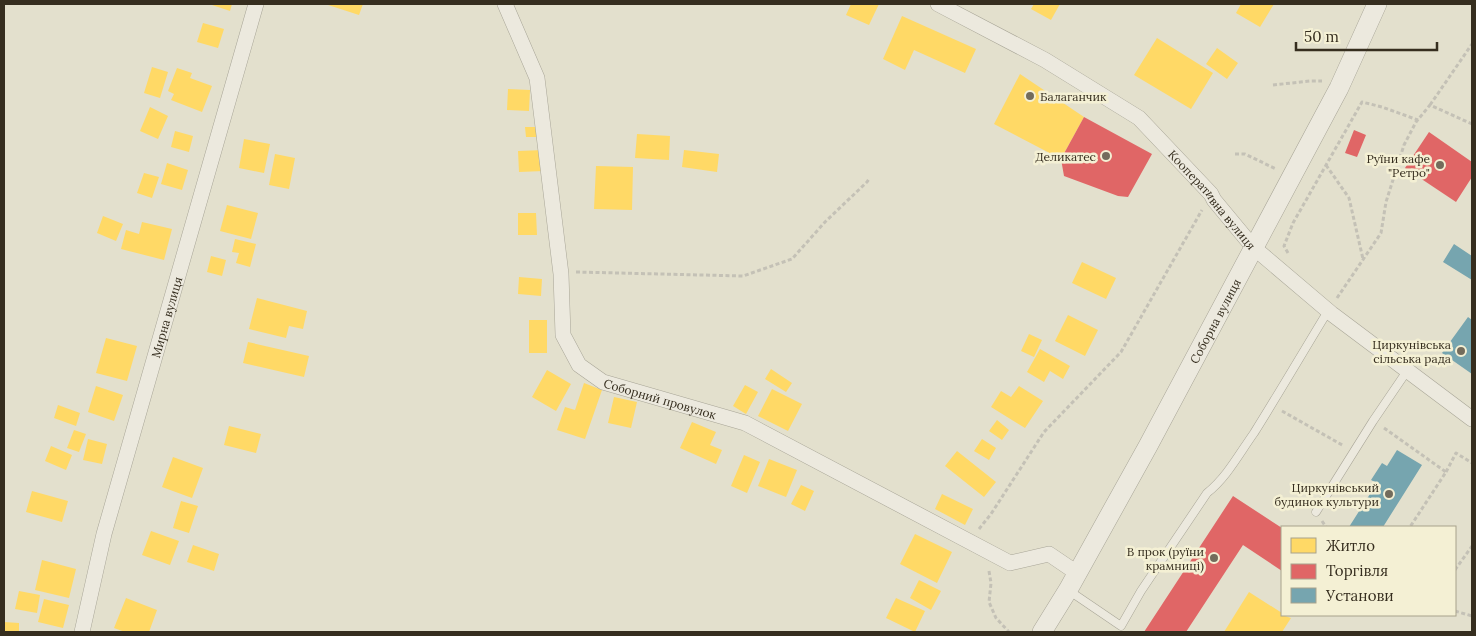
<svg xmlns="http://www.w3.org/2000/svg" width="1476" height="636" font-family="Lora,serif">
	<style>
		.homes { fill: #ffd966 }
		.shops { fill: #e06666 }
		.public { fill: #76a5af }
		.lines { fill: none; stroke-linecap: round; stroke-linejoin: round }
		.service-casing { stroke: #a8a597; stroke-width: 9 }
		.minor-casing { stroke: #a8a597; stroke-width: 16 }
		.tertiary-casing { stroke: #a8a597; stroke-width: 20 }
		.path { stroke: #c4c1b6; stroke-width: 3; stroke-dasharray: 4 2.5; stroke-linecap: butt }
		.service { stroke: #ece9de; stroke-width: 8 }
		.minor { stroke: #ece9de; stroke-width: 15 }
		.tertiary { stroke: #ece9de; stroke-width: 19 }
		.poi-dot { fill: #736c5c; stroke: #f4f0d4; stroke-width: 2 }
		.labels { text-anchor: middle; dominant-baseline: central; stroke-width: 5; stroke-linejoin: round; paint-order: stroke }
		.poi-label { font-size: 12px; fill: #362e1f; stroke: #f4f0d4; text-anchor: end }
		.street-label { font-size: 12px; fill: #362e1f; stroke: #f4f0d4 }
	</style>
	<rect width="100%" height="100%" fill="#e3e0cd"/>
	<path class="homes" d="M209 4H232L230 11Z
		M325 4H363L359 15Z
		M851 4H879L869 25 846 15Z
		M1034 4H1060L1051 20 1031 9Z
		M1241 4H1274L1260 27 1236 13Z
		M902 16 976 49 965 73 914 50 905 70 883 59Z
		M203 23 224 29 218 48 197 42Z
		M1157 38 1213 73 1191 109 1134 75Z
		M1217 48 1238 63 1227 79 1206 64Z
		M152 67 168 72 160 98 144 93Z
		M177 68 192 73 190 78 212 86 202 112 171 100 174 94 168 91Z
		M1020 74 1084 117 1061 159 994 124Z
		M508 89 530 90 529 111 507 110Z
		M150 107 168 116 158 139 140 131Z
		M525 127H540V137H526Z
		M175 131 193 136 189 152 171 147Z
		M637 134 670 136 669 160 635 158Z
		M244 139 270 144 264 173 239 168Z
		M544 150V171L519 172 518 151Z
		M684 150 719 154 717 172 682 167Z
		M275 154 295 158 289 189 269 185Z
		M167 163 188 170 182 190 161 184Z
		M596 166 633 167 632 210 594 209Z
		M144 173 159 177 152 198 137 193Z
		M227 205 258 213 251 239 220 231Z
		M518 213H536L537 235H518Z
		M103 216 123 224 116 241 97 233Z
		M142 222 172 229 164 260 121 249 126 230 139 234Z
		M235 239 256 244 250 267 236 263 239 253 232 252Z
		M211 256 226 260 222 276 207 272Z
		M1082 262 1116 278 1106 299 1072 283Z
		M519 277 542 279 541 296 518 294Z
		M257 298 307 311 303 329 289 326 286 338 249 329Z
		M1068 315 1098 330 1085 356 1055 341Z
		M529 320H547V353H529Z
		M1029 334 1042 340 1034 357 1021 351Z
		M106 338 137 346 127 381 96 373Z
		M248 342 309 356 304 377 243 363Z
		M1040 349 1070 366 1063 379 1050 371 1044 382 1027 372Z
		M771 369 792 383 786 392 765 379Z
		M547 370 571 384 556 411 532 397Z
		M584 383 602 390 585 439 557 430 565 407 575 410Z
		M745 385 758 392 746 414 733 406Z
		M96 386 123 395 114 421 88 412Z
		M1019 386 1043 401 1025 428 991 407 1001 391 1011 397Z
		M772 389 802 404 788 431 758 416Z
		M614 397 637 402 631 428 608 423Z
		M58 405 80 413 76 426 54 418Z
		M997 420 1009 430 1002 440 989 431Z
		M692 422 716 432 710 445 722 450 716 464 680 448Z
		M229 426 261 434 256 453 224 445Z
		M74 430 86 434 79 452 67 448Z
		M88 439 107 444 102 464 83 460Z
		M982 439 996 448 989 460 974 451Z
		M51 446 72 455 66 470 45 461Z
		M957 451 996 482 984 497 945 466Z
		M744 455 760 462 747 493 731 486Z
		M173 457 203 468 192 498 162 487Z
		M769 459 797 470 786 497 758 486Z
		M801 485 814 491 805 511 791 504Z
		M32 491 68 501 62 522 26 512Z
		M942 494 973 509 965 525 935 509Z
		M181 501 198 506 189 533 173 528Z
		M151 531 179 541 170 565 142 555Z
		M915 534 952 552 937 583 900 564Z
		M193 545 219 554 214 571 187 562Z
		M42 560 76 569 69 598 35 590Z
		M919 580 941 591 931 610 910 598Z
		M19 591 40 595 37 613 15 609Z
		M1249 592 1282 613V615L1291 618 1282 632H1224Z
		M126 598 157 610 149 632H125L114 628Z
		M896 598 925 611 915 632 886 618Z
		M44 599 69 605 63 628 38 622Z
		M4 622 19 623V632H4Z"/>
	<path class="shops" d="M1084 117 1152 154 1128 197 1118 196 1064 176 1061 159Z
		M1354 130 1366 135 1357 157 1345 153Z
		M1429 132 1472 162V177L1456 202 1405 168Z
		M1233 496 1282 528V571L1243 545 1186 632H1144Z"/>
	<path class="public" d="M1454 244 1472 256V280L1443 262Z
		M1468 317 1472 320V374L1442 353Z
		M1397 450 1422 465 1383 527H1349L1377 483 1371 480 1382 463 1387 466Z"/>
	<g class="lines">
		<defs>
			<path id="service" d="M1316 512 1373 421 1407 371
				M1068 590 1121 626 1141 591 1207 493C1227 477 1239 454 1254 433 1279 393 1303 352 1328 311"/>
			<g id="minor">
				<path id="s1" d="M505 4 537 78 561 274 563 335 579 365 603 382 745 423 1010 563 1049 554 1077 573"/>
				<path id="s2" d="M938 4 1045 60 1139 118 1211 194 1214 200 1253 247 1332 314 1472 419"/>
				<path id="s3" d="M82 632 104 534 256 4"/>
			</g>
			<g id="tertiary">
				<path id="s4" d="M1042 632 1068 590 1148 446 1339 88 1377 4"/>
			</g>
		</defs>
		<use href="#service" class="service-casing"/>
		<use href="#minor" class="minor-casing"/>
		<use href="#tertiary" class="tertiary-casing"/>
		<path class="path" d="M1273 85 1310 81H1322
			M1430 105 1472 44
			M1235 154H1245L1276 169
			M1326 165 1349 198 1363 259
			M1288 253 1284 246 1293 223 1362 102 1382 107 1418 120
			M576 272 743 276 792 259 825 222 867 182 869 179
			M1337 298 1381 233 1386 202 1404 145 1416 122 1430 105 1472 124
			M1282 411 1344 446
			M1384 428 1446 472 1410 527
			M1446 472 1456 453 1472 463
			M1322 521 1326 527
			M979 529 991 514 1044 432 1121 352 1202 210
			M1455 570 1472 546
			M989 571 991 583 989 602 996 618 1009 632
			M1455 611 1472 616"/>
		<use href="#service" class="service"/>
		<use href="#minor" class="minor"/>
		<use href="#tertiary" class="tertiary"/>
	</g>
	<g class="poi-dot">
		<circle cx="1030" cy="96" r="5"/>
		<circle cx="1106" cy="156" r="5"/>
		<circle cx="1440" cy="165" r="5"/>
		<circle cx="1461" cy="351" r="5"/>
		<circle cx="1389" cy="494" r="5"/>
		<circle cx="1214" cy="558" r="5"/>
	</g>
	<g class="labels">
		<g class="poi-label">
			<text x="1040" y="96" text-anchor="start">Балаганчик</text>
			<text x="1096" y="156">Деликатес</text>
			<text x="1430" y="158">Руїни кафе<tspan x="1430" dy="14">"Ретро"</tspan></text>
			<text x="1451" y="344">Циркунівська<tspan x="1451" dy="14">сільська рада</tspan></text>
			<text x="1379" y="487">Циркунівський<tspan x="1379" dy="14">будинок культури</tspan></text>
			<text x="1204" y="551">В прок (руїни<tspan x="1204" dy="14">крамниці)</tspan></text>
		</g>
		<g class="street-label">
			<text stroke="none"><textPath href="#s2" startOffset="341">Кооперативна вулиця</textPath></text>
			<text stroke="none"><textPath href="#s3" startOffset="326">Мирна вулиця</textPath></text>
			<text stroke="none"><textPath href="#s4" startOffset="356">Соборна вулиця</textPath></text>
			<text stroke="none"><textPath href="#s1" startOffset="462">Соборний провулок</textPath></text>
		</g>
	</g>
	<rect width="1476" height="636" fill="none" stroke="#362e1f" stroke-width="10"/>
	<rect x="1281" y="526" width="175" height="90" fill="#f4f0d4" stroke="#a8a28c"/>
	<rect x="1291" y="538" width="25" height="15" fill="#ffd966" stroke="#a8a28c"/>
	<text x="1326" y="551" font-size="15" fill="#362e1f">Житло</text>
	<rect x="1291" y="564" width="25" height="15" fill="#e06666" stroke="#a8a28c"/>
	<text x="1326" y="576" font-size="15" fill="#362e1f">Торгівля</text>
	<rect x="1291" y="588" width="25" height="15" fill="#76a5af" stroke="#a8a28c"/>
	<text x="1326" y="601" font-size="15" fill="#362e1f">Установи</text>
	<path d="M1296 42v8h141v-8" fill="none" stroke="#362e1f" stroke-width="2.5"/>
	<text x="1304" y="42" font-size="15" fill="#362e1f" stroke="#f4f0d4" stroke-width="4" paint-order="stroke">50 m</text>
</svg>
